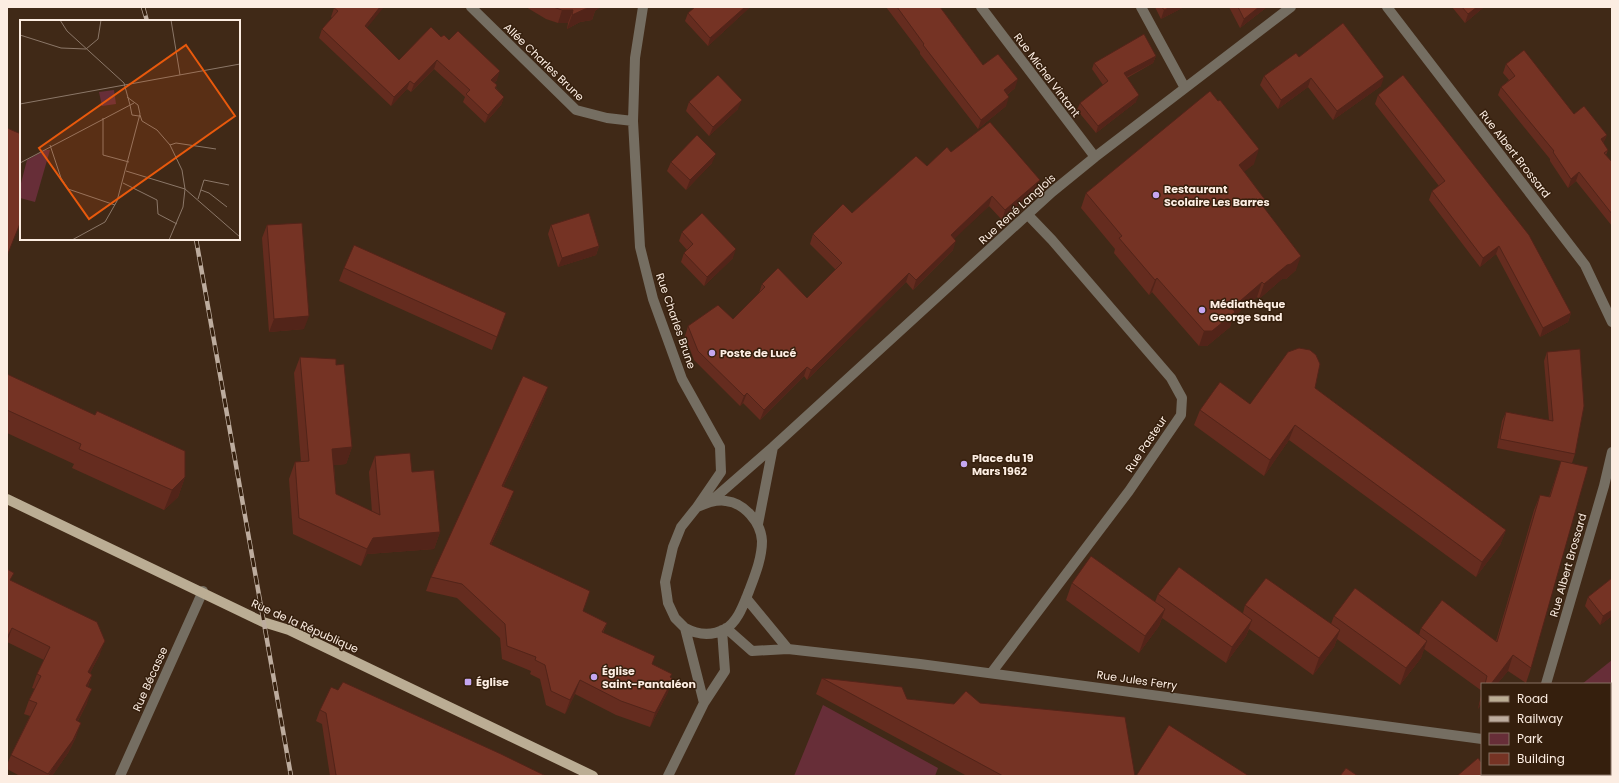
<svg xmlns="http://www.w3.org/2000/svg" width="1619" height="783" font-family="Poppins,sans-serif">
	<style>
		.green { fill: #672e38 }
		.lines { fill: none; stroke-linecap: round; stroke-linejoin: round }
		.minor { stroke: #756e62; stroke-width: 10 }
		.major { stroke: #bbad94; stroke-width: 10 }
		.rail-casing { stroke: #bdac9e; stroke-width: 4.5 }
		.rail { stroke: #351f0d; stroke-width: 3; stroke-dasharray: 9; stroke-linecap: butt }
		.wall { fill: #652c1f }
		.shaded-wall { fill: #522419 }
		.building { fill: #753324; stroke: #522419 }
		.poi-dot { fill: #c5a7f1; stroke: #351f0d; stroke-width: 1.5 }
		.labels { text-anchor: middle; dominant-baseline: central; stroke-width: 3; stroke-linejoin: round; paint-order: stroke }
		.street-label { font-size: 11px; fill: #fcede2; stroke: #351f0d }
		.poi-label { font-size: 11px; font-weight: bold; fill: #fcede2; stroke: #351f0d; text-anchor: start }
		.inset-road { fill: none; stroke: #8b7768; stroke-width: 1 }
		.view { fill: #e8590c; fill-opacity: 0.15; stroke: #e8590c; stroke-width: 2 }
		.inset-edge { fill: none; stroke: #fcede2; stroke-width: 2 }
	</style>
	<rect width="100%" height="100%" fill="#402917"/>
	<path class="green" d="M1612 660V739H1610V684H1582Z
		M823 705 938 768 935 776H794Z"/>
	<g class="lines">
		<path class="minor" d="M471 7 576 110 607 118 633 121
			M643 7 635 58 633 121 640 247 653 299 682 379 720 447 721 472 697 507
			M981 7 1095 157
			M1141 7 1185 88
			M1387 7 1585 265 1612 322
			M758 524 773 447
			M746 598 788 649
			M685 628C698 635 712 636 725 629 738 622 744 603 749 591 755 575 762 558 762 541 761 522 744 503 726 501 721 500 715 501 710 502
			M726 628 752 651 788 649 920 664 1482 739
			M992 672 1129 491 1181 415 1182 398 1171 378 1052 240 1028 215
			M1546 684 1604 486 1612 452
			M704 703 685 628 675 618 668 603 665 582 673 547 681 527 697 507 710 502 773 447 1052 192 1095 157 1291 7
			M1610 759 1612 760
			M120 776 203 591
			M668 776 704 703 725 671 722 630"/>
		<path class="major" d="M7 499 263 622 289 630 593 776"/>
		<defs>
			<path id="rail" d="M143 7 147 21
				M196 239 291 776"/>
		</defs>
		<use href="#rail" class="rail-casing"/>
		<use href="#rail" class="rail"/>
	</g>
	<path class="wall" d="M526 7H600L595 11 592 20 580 22 567 29 568 23H558L546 19Z
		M750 7 708 46 685 21 688 13Z
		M886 7H940L983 65 1015 88 1007 95 1006 106 978 129 920 54V52Z
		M1155 7H1184L1161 19Z
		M1229 7H1267L1240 28Z
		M1452 7H1484L1465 23Z
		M334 8 367 28 399 60 441 37 449 40 497 80 494 83 497 85 496 88 504 97 501 105 485 123 463 102 465 97 434 69 411 92 407 89 391 106 319 38 322 29 332 18 331 17Z
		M1156 56 1153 63 1127 78 1136 102 1096 133 1077 110 1080 103 1103 85 1092 69 1094 63Z
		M1299 57 1381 86 1333 120 1308 87 1278 109 1260 85 1264 76Z
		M1506 64 1574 114 1607 135 1603 143 1608 150 1606 155 1612 162V226L1576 181 1568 188 1550 161V159L1498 95 1501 87 1509 80 1503 73Z
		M1378 95 1571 313 1568 322 1540 337 1496 254 1480 267 1429 200 1432 191 1439 186 1375 104Z
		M689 102 738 109 709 136 686 111Z
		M951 152 1036 189 1002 220 989 206 954 238 953 250 913 290 906 282 807 380 804 376 760 420 743 403 740 406 694 360 685 336 688 326 733 319 759 293 762 284 807 298 836 270 810 244 813 234 852 213 927 166Z
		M671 162 712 163 686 190 667 171Z
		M1254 164 1244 171 1264 208 1296 270 1286 279H1282L1259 299 1257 297 1233 317 1230 327 1207 346H1199L1152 292 1149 295 1114 253 1115 249 1081 208 1086 193Z
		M267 225 304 329 269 332 262 238Z
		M551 225 599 246 596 255 558 267 548 234Z
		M682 232 733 258 704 286 681 262 684 253 687 250 679 241Z
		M344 268 506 313 492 350 339 281Z
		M1547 352 1575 454 1572 463 1531 668 1526 683 1508 671 1497 684H1482V703L1478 709 1482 691 1424 649 1421 658 1400 685 1337 639 1334 647 1313 675 1249 629 1246 636 1226 663 1162 618 1159 626 1139 653 1066 600 1072 583 1155 602 1158 594 1243 613 1245 605 1331 624 1334 616 1419 635 1421 628 1496 641 1534 510 1540 495 1549 497 1561 461 1497 448 1502 421 1506 412 1549 420 1544 361Z
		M300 357 336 365 352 447 346 464 334 465 336 494 372 512 369 472 375 456 412 472 440 532 434 549 367 554 361 566 293 534 289 479 295 462H301L294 373Z
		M7 374 185 477 178 497 164 510 72 468 74 464 7 433Z
		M548 387 543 401 503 487 509 505 491 545 583 611 607 623 603 633 652 664 670 677 668 692 650 727 616 715 575 694 565 714 546 705 540 679 530 674 531 671 502 659 500 638 457 598 426 591 431 577Z
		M1315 388 1506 530 1500 545 1476 577 1289 440 1264 476 1194 425 1200 410 1250 404Z
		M1612 578V616L1600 625 1585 606 1588 597Z
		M11 581 100 654 90 673 92 675 88 687 87 703 78 721 76 737 68 753 52 776H20L7 769V765L11 755 30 716 24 714 29 700 35 689 32 688 37 674 44 660 7 642Z
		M822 678 907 699 954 704 980 703 1135 776H967L816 694Z
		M338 690 546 776H330L322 724 316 721 320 710Z"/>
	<path class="shaded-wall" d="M380 7H384L362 34 365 26Z
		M592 7H600L595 11 592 20 580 22 567 29 572 15 585 9Z
		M745 7H750L708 46 710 38Z
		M1171 7H1184L1161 19 1164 10Z
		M1259 7H1267L1240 28 1244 19Z
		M1477 7H1484L1465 23 1468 14Z
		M562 10H573L568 23H558Z
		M1156 56 1153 63 1121 80 1124 73Z
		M437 60 434 69 411 92 414 84Z
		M500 71 497 80 488 89 491 80Z
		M1384 77 1381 86 1333 120 1337 111Z
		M1311 78 1308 87 1278 109 1281 100Z
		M1018 79 1015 88 1000 100 1004 90Z
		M410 81 407 89 391 106 394 97Z
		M1139 95 1136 102 1096 133 1098 126Z
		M504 97 501 105 485 123 488 115Z
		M1009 97 1006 106 978 129 981 120Z
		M742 100 738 109 709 136 713 127Z
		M1607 135 1603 143 1601 139Z
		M1259 149 1254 164 1234 180 1239 165Z
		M716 154 712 163 686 190 690 180Z
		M1579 172 1576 181 1568 188 1571 179Z
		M1040 180 1036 189 1002 220 1005 210Z
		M992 196 989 206 948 245 951 235Z
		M1266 201 1261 216 1262 205Z
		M956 241 953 250 913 290 916 280Z
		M599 246 596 255 558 267 562 258Z
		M1499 246 1496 254 1480 267 1483 258Z
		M736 249 733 258 704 286 707 277Z
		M1301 256 1296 270 1286 279H1282L1259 299 1264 284 1287 265Z
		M909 273 906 282 807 380 811 370Z
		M1157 278 1152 292 1149 295 1155 280Z
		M1262 282 1257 297 1233 317 1230 327 1207 346H1199L1204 331Z
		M506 313 502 326 492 350 497 337Z
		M1571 313 1568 322 1540 337 1543 328Z
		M309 316 304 329 269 332 274 319Z
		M807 367 804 376 760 420 764 410Z
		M548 387 543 401 497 500 502 486Z
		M747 393 743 403 740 406 744 396Z
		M1295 425 1289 440 1264 476 1270 460Z
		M352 447 346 464 326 466 332 449Z
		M185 477 178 497 164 510 172 490Z
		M514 491 509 505 485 558 490 544Z
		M1506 530 1500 545 1476 577 1482 562Z
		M440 532 434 549 367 554 361 566 367 549 373 538Z
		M1165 609 1159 626 1139 653 1145 636Z
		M1612 610V616L1600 625 1603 616Z
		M1252 620 1246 636 1226 663 1232 647Z
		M12 628 7 642V643V638Z
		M1340 630 1334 647 1313 675 1319 658Z
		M105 641 100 654 83 686 88 672Z
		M1427 641 1421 658 1400 685 1406 668Z
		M1513 655 1508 671 1497 684H1491Z
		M92 675 87 689 86 686Z
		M673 679 668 692 650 727 655 713Z
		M580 680 575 694 565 714 570 700Z
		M92 689 87 703 71 734 76 720Z
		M1482 697V703L1478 709Z
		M81 723 76 737 68 753 52 776H48Z"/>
	<path class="building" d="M335 7H380L365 26 399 60 431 27 441 37 444 35 449 40 458 31 500 71 491 80 497 85 495 88 504 97 488 115 466 94 470 90 437 60 414 84 410 81 394 97 322 29 338 11 334 8Z
		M553 7H596L585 9 572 15 573 10H562Z
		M695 7H745L710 38 688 13Z
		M897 7H940L983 65 998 54 1018 79 1004 90 1009 97 981 120 923 45 924 44Z
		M1162 7H1171L1164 10Z
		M1238 7H1259L1244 19Z
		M1462 7H1477L1468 14Z
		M1343 23 1384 77 1337 111 1311 78 1281 100 1264 76 1296 53 1299 57Z
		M1144 34 1156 56 1124 73 1139 95 1098 126 1080 103 1108 81 1094 63Z
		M1524 50 1574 114 1584 106 1607 135 1601 139 1608 150 1604 153 1612 162V214L1579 172 1571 179 1553 152 1554 151 1501 87 1515 76 1506 64Z
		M718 75 742 100 713 127 689 102Z
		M1403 75 1529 235 1571 313 1543 328 1499 246 1483 258 1432 191 1445 181 1378 95Z
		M1210 91 1218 101 1220 100 1259 149 1239 165 1266 201 1262 205 1301 256 1291 264 1287 265 1264 284 1262 282 1232 308 1235 312 1212 331H1204L1157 278 1155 280 1119 238 1122 236 1086 193Z
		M990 122 1040 180 1005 210 992 196 951 235 956 241 916 280 909 273 811 370 807 367 764 410 747 393 744 396 698 351 688 326 718 305 733 319 765 287 762 284 778 268 807 298 842 263 813 234 843 204 852 213 916 156 927 166 947 147 951 152Z
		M7 128 21 134V221L7 256Z
		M697 135 716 154 690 180 671 162Z
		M589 213 599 246 562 258 551 225Z
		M702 213 736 249 707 277 684 253 693 244 682 232Z
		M302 223 309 316 274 319 267 225Z
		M354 245 506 313 497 337 344 268Z
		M1299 348 1310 350 1316 355 1320 364 1315 388 1506 530 1482 562 1295 425 1270 460 1200 410 1220 382 1250 404 1288 352Z
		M1580 349 1584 406 1575 454 1500 439 1506 412 1553 421 1547 352Z
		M300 357 336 359V365L344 364 352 447 332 449 336 494 380 515 375 456 410 453 412 472 434 470 440 532 373 538 367 549 299 518 295 462 309 461Z
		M7 374 95 415 97 411 185 451V477L172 490 79 449 81 444 7 410Z
		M523 376 548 387 502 486 514 491 490 544 590 591 583 611 607 623 602 632 655 656 652 664 672 674 670 677 673 679 655 713 621 701 580 680 570 700 551 691 545 665 535 660 536 657 507 646 505 624 462 584 431 577Z
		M1561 461 1588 467 1531 668 1513 655 1491 684H1485L1487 676 1421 628 1442 600 1497 642 1540 495 1550 497Z
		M1091 556 1165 609 1145 636 1072 583Z
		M1179 567 1252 620 1232 647 1158 594Z
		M7 569 14 573 10 580 97 622 105 641 88 672 92 675 86 686 92 689 76 720 81 723 73 740 48 774 11 755 37 703 29 700 41 676 37 674 50 647 12 628 7 638Z
		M1266 578 1340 630 1319 658 1245 605Z
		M1612 578V610L1603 616 1588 597Z
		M1355 588 1427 641 1406 668 1334 616Z
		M822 678 902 687 907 699 954 704 966 691 980 703 1125 717 1135 776H1003Z
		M343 682 501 754 546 776H338L336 775 326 713 320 710 331 687 338 690Z
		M1169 725 1249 776H1136Z
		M1478 758 1482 763V774H1491L1493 776H1457Z
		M1346 768 1358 776H1340Z"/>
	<g class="poi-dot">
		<circle cx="1156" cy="195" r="4"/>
		<circle cx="1202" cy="310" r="4"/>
		<circle cx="712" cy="353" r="4"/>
		<circle cx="964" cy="464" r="4"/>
		<circle cx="594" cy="677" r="4"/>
		<rect x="464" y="678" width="8" height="8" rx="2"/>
	</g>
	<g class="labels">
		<g class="street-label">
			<text transform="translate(544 62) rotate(44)">Allée Charles Brune</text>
			<text transform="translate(1047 75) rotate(53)">Rue Michel Vintant</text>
			<text transform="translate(1515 154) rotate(52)">Rue Albert Brossard</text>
			<text transform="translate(1017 209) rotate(-42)">Rue René Langlois</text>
			<text transform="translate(676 321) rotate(71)">Rue Charles Brune</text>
			<text transform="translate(1146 444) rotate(-56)">Rue Pasteur</text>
			<text transform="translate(1568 565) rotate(-74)">Rue Albert Brossard</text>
			<text transform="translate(305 626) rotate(24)">Rue de la République</text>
			<text transform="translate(150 679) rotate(-66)">Rue Bécasse</text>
			<text transform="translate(1137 680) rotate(8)">Rue Jules Ferry</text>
		</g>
		<g class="poi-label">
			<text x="1164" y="189">Restaurant<tspan x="1164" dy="13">Scolaire Les Barres</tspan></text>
			<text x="1210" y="304">Médiathèque<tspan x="1210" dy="13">George Sand</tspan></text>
			<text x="720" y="353">Poste de Lucé</text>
			<text x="972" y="458">Place du 19<tspan x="972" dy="13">Mars 1962</tspan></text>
			<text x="602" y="671">Église<tspan x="602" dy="13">Saint-Pantaléon</tspan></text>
			<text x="476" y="682">Église</text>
		</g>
	</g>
	<g transform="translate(20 20)">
		<rect width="220" height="220" fill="#402917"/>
		<path d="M94 70 96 84 82 86 79 72ZM25 130H30L15 182 0 178V167L7 140Z" fill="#672e38"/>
		<path class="inset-road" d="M40 0 47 11 104 63 110 85M151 0 160 55M0 15 41 28 66 29M66 29 78 19 81 0M0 84 220 44M110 85 112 95 119 96M120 95 122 101 137 110 150 125 162 150 165 169 163 187 149 220M83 98V135L109 142M30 125 41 158 48 169 95 185M150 125 156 123 196 129M0 143 114 83M106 151 165 169 220 217M103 163 137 180 138 194 157 204M181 170 189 173 207 187M178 179 184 160 209 165M52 220 85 202 97 181 120 94 118 85 107 77"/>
		<path class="view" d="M166 25 215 96 69 199 19 128Z"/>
		<rect width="220" height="220" class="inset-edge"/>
	</g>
	<rect width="1619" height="783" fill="none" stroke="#fcede2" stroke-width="16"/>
	<rect x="1481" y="683" width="130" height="92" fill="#351f0d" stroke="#857162"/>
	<rect x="1489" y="696" width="20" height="6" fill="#bbad94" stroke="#857162"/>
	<text x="1517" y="703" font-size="12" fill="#fcede2">Road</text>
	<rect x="1489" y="716" width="20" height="6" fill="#bdac9e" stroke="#857162"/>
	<text x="1517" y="723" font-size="12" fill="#fcede2">Railway</text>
	<rect x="1489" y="733" width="20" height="12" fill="#672e38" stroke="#857162"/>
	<text x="1517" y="743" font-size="12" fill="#fcede2">Park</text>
	<rect x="1489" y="753" width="20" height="12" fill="#753324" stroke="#857162"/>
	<text x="1517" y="763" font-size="12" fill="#fcede2">Building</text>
</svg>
